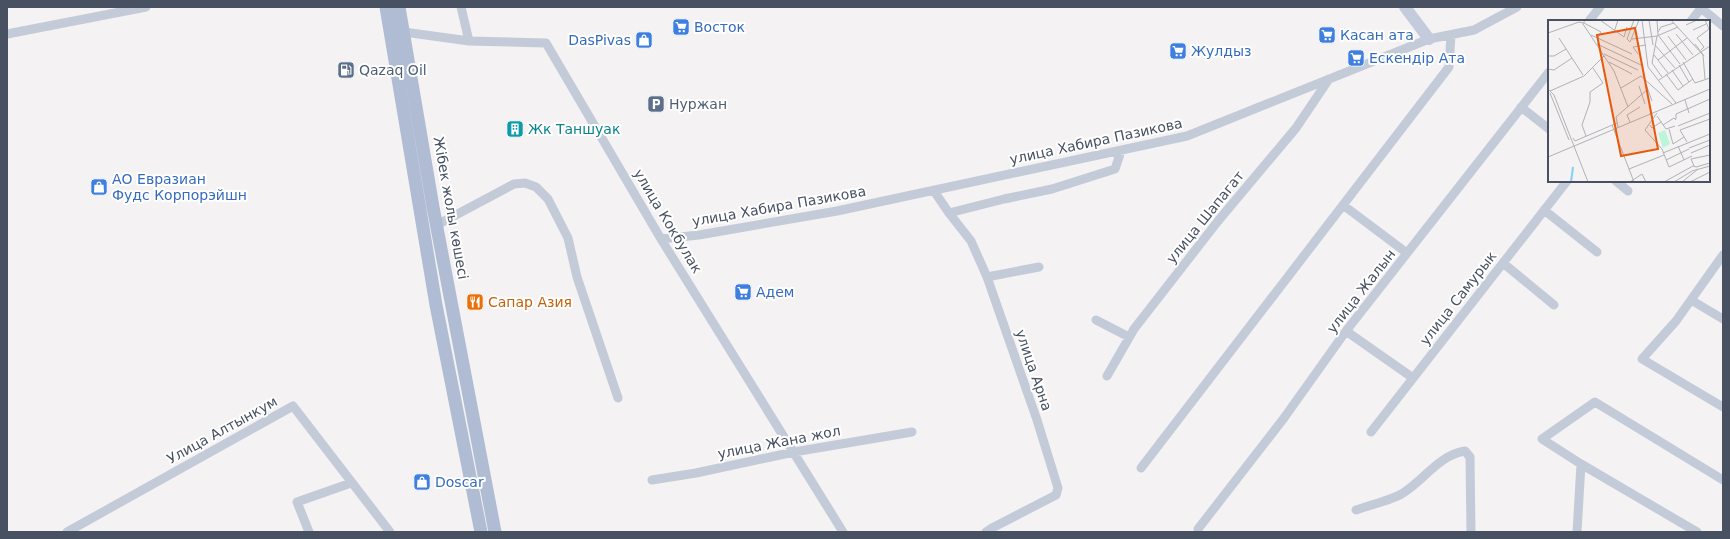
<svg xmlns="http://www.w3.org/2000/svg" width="1730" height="539" font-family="'DejaVu Sans',sans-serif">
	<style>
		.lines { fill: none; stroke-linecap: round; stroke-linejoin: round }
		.street { stroke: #c4cbd8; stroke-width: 9 }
		.secondary { stroke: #c3cbdc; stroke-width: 12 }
		.primary { stroke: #afbcd3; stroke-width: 13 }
		.labels { text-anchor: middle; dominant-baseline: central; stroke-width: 4; stroke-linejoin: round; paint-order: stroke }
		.shop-label { font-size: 14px; fill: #366cbe; stroke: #fff; text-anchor: start }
		.service-label { font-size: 14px; fill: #4e5e75; stroke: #fff; text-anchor: start }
		.culture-label { font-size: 14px; fill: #0d838f; stroke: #fff; text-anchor: start }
		.street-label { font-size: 14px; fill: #475162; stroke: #fff }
		.food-label { font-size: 14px; fill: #c56008; stroke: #fff; text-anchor: start }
		.inset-river { fill: none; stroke: #85cef7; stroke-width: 2 }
		.inset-road { fill: none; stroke: #afb2b8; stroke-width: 1 }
		.view { fill: #e8590c; fill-opacity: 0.15; stroke: #e8590c; stroke-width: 2 }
		.inset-edge { fill: none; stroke: #475162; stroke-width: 2 }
	</style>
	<rect width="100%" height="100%" fill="#f4f2f2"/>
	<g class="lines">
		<path class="street" d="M461 7 469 41
			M1701 8 1723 26
			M1589 21 1600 7
			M1691 21 1702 7
			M404 32 469 41 546 43 661 239 843 532
			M7 34 146 7
			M1521 107 1549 129
			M1616 181 1628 191
			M934 191 949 213 971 241 987 277 1037 420 1058 488 1056 495 992 528 986 532
			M1343 205 1407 253
			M1544 210 1597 252
			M949 213 1004 199 1052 189 1115 169 1121 151
			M437 225 514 184 525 183 536 187 548 199 568 238 577 277 618 398
			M661 239 699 235 837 211 1187 136 1429 39 1474 30 1517 7
			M1723 255 1676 321 1642 359 1723 407
			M1503 263 1554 305
			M987 277 1039 267
			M1691 300 1723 319
			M1096 320 1129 337
			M1346 331 1413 378
			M1107 376 1134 329 1218 221 1296 128 1329 79
			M1371 432 1567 181
			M1141 468 1449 67 1451 35
			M652 480 696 473 794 452 912 432
			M1356 510C1369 505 1393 500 1403 493 1424 480 1439 455 1465 451L1470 457 1471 532
			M1198 529 1284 418 1346 331 1549 72
			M67 532 293 406 390 532
			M309 532 297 502 351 483
			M1577 532 1581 464
			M1697 532 1581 464 1542 439 1595 402 1723 480"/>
		<path class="secondary" d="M1405 7 1429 39"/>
		<path class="primary" d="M386 7 436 305 481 532
			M399 7 433 207 495 532"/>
	</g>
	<defs>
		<symbol id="supermarket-square" viewBox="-11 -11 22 22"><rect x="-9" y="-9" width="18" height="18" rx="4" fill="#3f7fe0" stroke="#fff"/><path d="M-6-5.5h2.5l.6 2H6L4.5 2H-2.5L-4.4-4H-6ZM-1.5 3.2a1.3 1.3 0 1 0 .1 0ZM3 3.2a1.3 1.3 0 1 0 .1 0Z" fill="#fff"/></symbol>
		<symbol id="shop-square" viewBox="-11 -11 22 22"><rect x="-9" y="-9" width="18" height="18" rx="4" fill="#3f7fe0" stroke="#fff"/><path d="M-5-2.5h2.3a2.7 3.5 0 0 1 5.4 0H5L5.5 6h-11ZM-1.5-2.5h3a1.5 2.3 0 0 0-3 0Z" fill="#fff"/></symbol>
		<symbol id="fuel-square" viewBox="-11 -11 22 22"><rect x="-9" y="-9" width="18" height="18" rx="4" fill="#5c6f8a" stroke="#fff"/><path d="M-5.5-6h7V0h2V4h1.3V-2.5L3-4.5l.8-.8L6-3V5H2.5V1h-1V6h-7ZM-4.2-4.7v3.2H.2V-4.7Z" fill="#fff"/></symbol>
		<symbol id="parking-square" viewBox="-11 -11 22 22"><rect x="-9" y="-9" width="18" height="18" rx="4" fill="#5c6f8a" stroke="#fff"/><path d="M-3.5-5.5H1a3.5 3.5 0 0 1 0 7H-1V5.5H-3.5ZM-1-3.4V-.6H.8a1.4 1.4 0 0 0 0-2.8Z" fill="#fff"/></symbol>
		<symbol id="building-square" viewBox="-11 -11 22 22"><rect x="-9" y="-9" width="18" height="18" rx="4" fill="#0f9aa8" stroke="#fff"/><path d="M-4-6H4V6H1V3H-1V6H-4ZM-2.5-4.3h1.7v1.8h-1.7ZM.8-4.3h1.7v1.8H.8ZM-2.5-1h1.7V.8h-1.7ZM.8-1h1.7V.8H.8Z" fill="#fff"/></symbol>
		<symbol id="restaurant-square" viewBox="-11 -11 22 22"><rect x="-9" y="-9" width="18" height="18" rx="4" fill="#e8710a" stroke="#fff"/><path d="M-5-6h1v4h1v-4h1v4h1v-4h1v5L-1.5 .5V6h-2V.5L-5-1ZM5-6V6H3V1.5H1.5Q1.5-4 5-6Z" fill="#fff"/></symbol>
	</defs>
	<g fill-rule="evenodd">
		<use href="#supermarket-square" x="671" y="17" width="20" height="20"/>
		<use href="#supermarket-square" x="1317" y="25" width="20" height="20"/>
		<use href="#shop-square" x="634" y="30" width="20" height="20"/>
		<use href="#supermarket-square" x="1168" y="41" width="20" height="20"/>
		<use href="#supermarket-square" x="1346" y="48" width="20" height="20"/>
		<use href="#fuel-square" x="336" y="60" width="20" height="20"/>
		<use href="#parking-square" x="646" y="94" width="20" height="20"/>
		<use href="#building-square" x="505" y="119" width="20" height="20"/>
		<use href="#shop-square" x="89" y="177" width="20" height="20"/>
		<use href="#supermarket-square" x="733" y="282" width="20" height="20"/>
		<use href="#restaurant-square" x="465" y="292" width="20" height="20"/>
		<use href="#shop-square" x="412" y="472" width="20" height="20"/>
	</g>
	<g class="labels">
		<g class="shop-label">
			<text x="694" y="27">Восток</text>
			<text x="1340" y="35">Касан ата</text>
			<text x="631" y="40" text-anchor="end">DasPivas</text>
			<text x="1191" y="51">Жулдыз</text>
			<text x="1369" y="58">Ескендір Ата</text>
			<text x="112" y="179">АО Евразиан<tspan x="112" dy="16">Фудс Корпорэйшн</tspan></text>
			<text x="756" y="292">Адем</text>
			<text x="435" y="482">Doscar</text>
		</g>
		<g class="service-label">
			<text x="359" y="70">Qazaq Oil</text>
			<text x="669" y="104">Нуржан</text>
		</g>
		<g class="culture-label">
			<text x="528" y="129">Жк Таншуак</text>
		</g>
		<g class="street-label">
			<text transform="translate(1096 141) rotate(-12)">улица Хабира Пазикова</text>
			<text transform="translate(779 206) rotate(-10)">улица Хабира Пазикова</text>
			<text transform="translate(451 208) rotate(80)">Жібек жолы көшесі</text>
			<text transform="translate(1205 217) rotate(-51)">улица Шапагат</text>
			<text transform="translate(668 221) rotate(59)">улица Кокбулак</text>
			<text transform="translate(1361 291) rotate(-52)">улица Жалын</text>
			<text transform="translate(1458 298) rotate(-52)">улица Самурык</text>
			<text transform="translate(1034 370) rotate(71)">улица Арна</text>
			<text transform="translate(222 430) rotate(-29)">Улица Алтынкум</text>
			<text transform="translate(779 442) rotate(-11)">улица Жана жол</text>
		</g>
		<g class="food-label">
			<text x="488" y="302">Сапар Азия</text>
		</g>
	</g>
	<g transform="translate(1548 20)">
		<rect width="162" height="162" fill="#f4f2f2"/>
		<path d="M117 110 122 124 115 128 110 113Z" fill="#bdf5db"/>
		<path class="inset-river" d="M23 162 25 147"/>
		<path class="inset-road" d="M37 0 35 4 66 51 80 87M52 0 76 17 79 7M86 0 79 19 82 22 91 0M94 0 100 47 128 83M101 0 105 25M109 0 110 15 132 44M123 0 155 35 157 59M157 0 162 11M36 3 53 12 50 17M138 5 149 0M145 10 158 4M66 12 70 0M110 12 113 7 126 3M0 13 31 2 35 3M128 14 145 35M43 15 84 34M109 16 104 43 114 57M120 16 138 40M11 18 35 55M84 19 109 16 130 7M49 24 93 45M147 24 156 36M107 25 127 48M153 30 156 27 149 18 161 9M56 34 90 50M90 34 85 27 98 25M106 35 120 53M0 36H6L18 29M110 40 139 18M61 42 84 54M135 42 147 63 162 58M131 45 141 62M0 49 6 50 24 38M124 50 135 66M118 54 130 70 145 59M111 60 162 26M98 64 104 81M91 66 97 84M73 68 93 56 124 84M0 69 6 75 40 162M2 71 36 56 56 36M2 73 21 120M137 80 141 93M109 93 97 110 114 129 121 147 144 136M109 96 118 109 127 106M128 99V94L162 79M82 102 79 95 92 87M64 105 86 162M102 105 104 108 113 102M115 105 126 98 128 100M130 106 162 93M70 107 68 97 100 69M121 109 125 124 136 117M38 116 34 105 42 82V72L55 63 45 48M25 118 27 121 69 103M139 122 132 110 162 99M130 126 136 140M141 128 162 120M115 133 162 114M143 133 162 125M0 137 162 69M118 140 141 129M146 146 143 139 162 135M81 149 116 135M82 162 94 154 98 162M116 162 145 146 148 147 162 143M126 162 144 151 162 146M134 162 150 149M142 162 162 152"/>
		<path class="view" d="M87 8 110 129 73 136 49 15Z"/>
		<rect width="162" height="162" class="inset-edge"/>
	</g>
	<rect width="1730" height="539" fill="none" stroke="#475162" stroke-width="16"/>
</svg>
